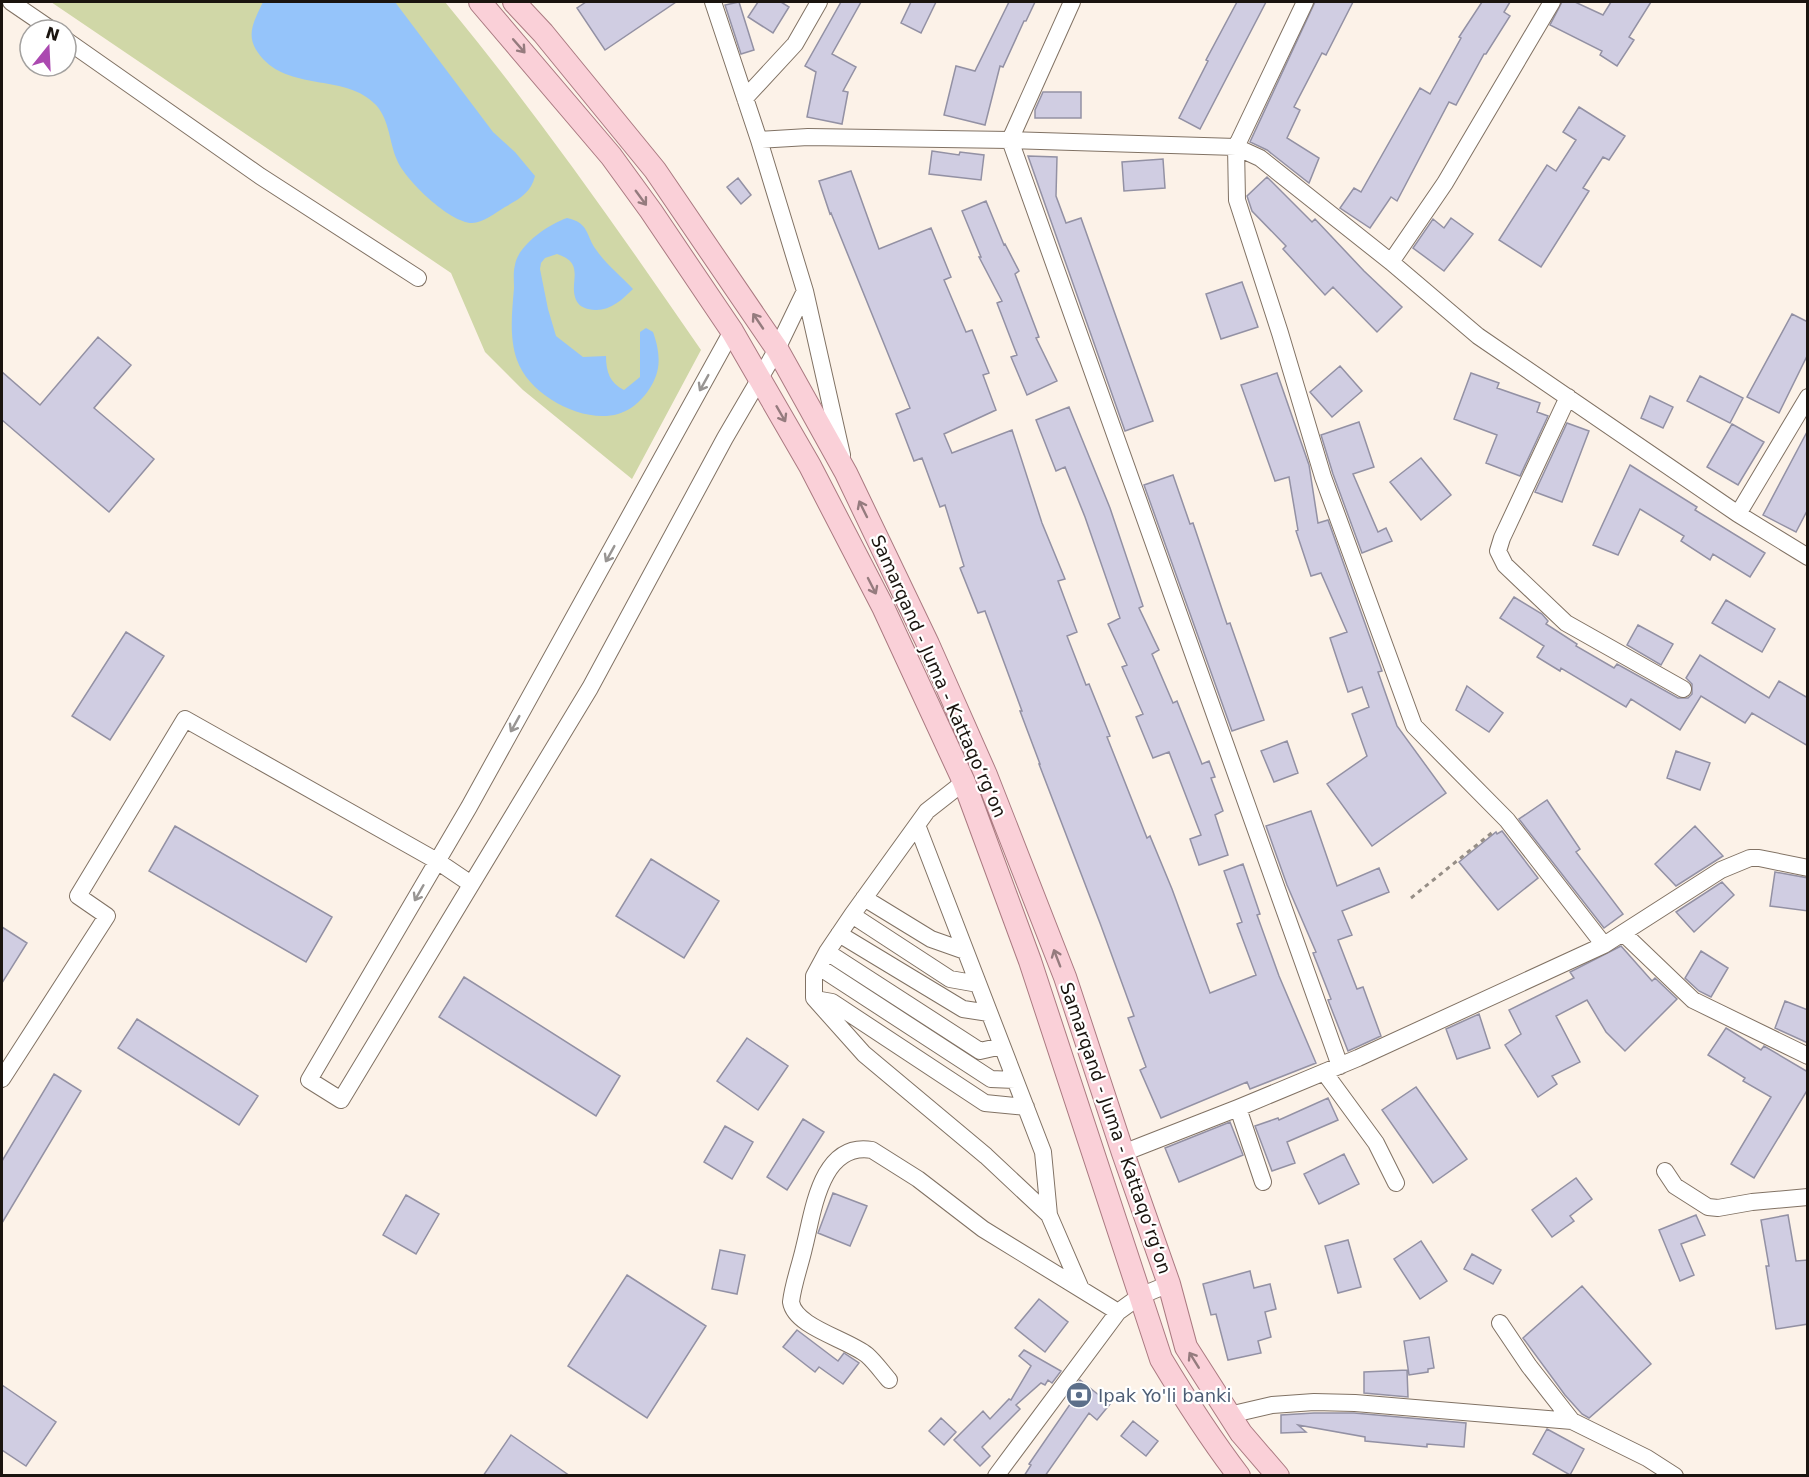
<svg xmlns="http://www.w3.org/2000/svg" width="1809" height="1477" font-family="'DejaVu Sans',sans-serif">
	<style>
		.green { fill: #d0d7a7 }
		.water { fill: #95c4fa }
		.building { fill: #d0cde2; stroke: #9391a4; stroke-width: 1.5 }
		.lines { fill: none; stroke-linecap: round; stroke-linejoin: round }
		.minor-casing { stroke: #817264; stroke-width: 18 }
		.major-casing { stroke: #aa7a81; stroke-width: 24 }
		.path { stroke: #968e86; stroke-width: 3; stroke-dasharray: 4.5 4.5; stroke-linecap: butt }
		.minor { stroke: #fff; stroke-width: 16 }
		.major { stroke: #fad0d8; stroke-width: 22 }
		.oneway { stroke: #957b7e }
		.oneway2 { stroke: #989593 }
		.labels { text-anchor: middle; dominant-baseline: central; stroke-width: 4.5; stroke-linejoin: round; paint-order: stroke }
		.street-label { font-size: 18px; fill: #1a140f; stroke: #fff }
		.service-label { font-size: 18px; fill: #4e5e75; stroke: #fff; text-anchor: start }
	</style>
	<rect width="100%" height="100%" fill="#fcf2e8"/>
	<path class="green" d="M51 2H445C537 113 619 231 701 350L632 479 523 390 485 352 451 273Z"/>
	<path class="water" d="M263 2H395L493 132 515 152 535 176C531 193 519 199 505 207 495 213 483 223 472 223 450 223 405 180 397 160 389 142 390 121 376 105 347 74 293 91 263 59 244 38 252 25 263 2Z
		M567 218C590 223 585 235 597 251 606 264 622 277 633 289 621 301 607 314 588 309 581 307 577 304 575 297 570 280 585 263 557 254L545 258 541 263 540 269 548 309 556 336 583 357 606 356C606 372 610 383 624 390L640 377V332L646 328 653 332C657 343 660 356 658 368 655 387 637 409 618 414 582 424 529 395 517 360 509 337 512 312 514 288 514 281 513 272 515 265 518 245 549 224 567 218Z"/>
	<path class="building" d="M586 2H676L605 50 577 8Z
		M739 2 754 50 741 54 725 5Z
		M758 2H781L789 7 773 33 748 17Z
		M841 2H861L832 54 856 67 843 91 848 92 842 124 807 117 816 72 805 66Z
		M911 2H936L921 33 901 23Z
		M1009 2H1035L1026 21H1024L1003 67 1000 66 985 125 944 115 956 66 975 71Z
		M1237 2H1266L1200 129 1179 118 1208 61 1206 60Z
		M1315 2H1353L1326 55 1322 53 1294 107 1300 110 1287 138 1319 158 1309 183 1267 150 1250 142Z
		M1482 2H1510L1504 12 1510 16 1486 54H1484L1456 105 1449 102 1397 201 1391 197 1370 228 1340 208 1354 188 1361 192 1420 88 1430 94 1461 38 1459 37Z
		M1562 2H1575L1603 15 1611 2H1651L1629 37 1634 40 1617 66 1600 55 1602 51 1550 25Z
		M1043 92H1081V118H1035V110Z
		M1579 107 1625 136 1609 160 1603 157 1583 188 1589 191 1541 267 1499 240 1547 165 1556 171 1576 140 1563 132Z
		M932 151 959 155 960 152 984 155 981 180 929 174Z
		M1028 156 1057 157 1056 196 1066 223 1081 218 1153 421 1125 431Z
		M1163 159 1165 188 1124 191 1122 162Z
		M851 171 879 249 931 228 951 277 944 280 966 332 972 330 989 373 983 375 996 410 944 434 952 453 1012 430 1042 523 1065 579 1058 581 1077 632 1067 636 1086 685 1089 684 1110 736 1107 737 1147 838 1150 836 1172 889 1210 993 1256 975 1237 924 1242 922 1224 871 1243 864 1260 914 1257 915 1279 976 1316 1063 1250 1089 1247 1082 1161 1118 1140 1070 1146 1067 1128 1018 1134 1016 1100 923 1039 764H1040L1020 711H1022L985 611 978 613 960 568 964 566 945 505 940 507 922 458 914 461 896 414 910 408 831 213 830 214 819 181Z
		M1267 177 1312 222 1315 219 1364 271 1402 307 1377 332 1333 287 1325 295 1283 249 1286 246 1252 211 1247 196Z
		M738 178 751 195 741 204 727 187Z
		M986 201 1004 245 1005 244 1019 271 1015 274 1039 337 1036 338 1057 381 1027 395 1011 357 1017 355 997 303 1002 301 979 257H981L962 211Z
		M1451 218 1473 234 1444 271 1413 248 1433 219 1444 228Z
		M1242 282 1258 327 1221 339 1206 294Z
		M1792 314 1808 322V354L1779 413 1747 397Z
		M98 337 131 365 94 408 154 459 109 512 2 420V372L40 405Z
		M1340 366 1362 391 1332 417 1310 392Z
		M1277 373 1309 465 1318 523 1328 520 1382 671 1378 672 1397 726 1446 793 1372 846 1327 784 1367 756 1352 714 1369 707 1362 687 1348 692 1330 638 1347 632 1321 573 1311 576 1296 531 1298 530 1289 477 1275 481 1241 385Z
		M1471 373 1499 383 1497 388 1540 403 1537 412 1548 416 1520 476 1486 463 1497 435 1454 419Z
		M1700 376 1743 398 1730 423 1687 401Z
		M1650 396 1673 407 1663 428 1641 418Z
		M1069 407 1110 508 1143 606 1139 608 1159 650 1152 654 1173 703 1177 701 1202 764 1209 761 1215 777 1211 778 1223 811 1215 815 1228 855 1199 865 1190 839 1201 835 1169 752 1153 758 1136 717 1143 714 1122 667 1127 665 1108 624 1120 618 1085 517 1065 467 1056 471 1036 420Z
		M1359 422 1374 467 1353 474 1378 532 1386 528 1392 541 1362 553 1333 474 1321 435Z
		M1567 423 1589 431 1562 502 1535 492Z
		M1732 424 1764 442 1738 485 1707 467Z
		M1808 430V509L1796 532 1763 515Z
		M1421 458 1451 495 1421 520 1390 482Z
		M1630 465 1697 507 1695 510 1765 553 1750 577 1713 554 1710 560 1681 541 1684 536 1640 509 1618 555 1593 545Z
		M1173 475 1190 524 1193 523 1227 624 1230 623 1264 720 1232 731 1144 485Z
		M1514 597 1542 614 1548 621 1546 624 1577 644 1576 646 1614 668 1617 664 1678 698H1688L1692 694V684L1686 678 1700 655 1769 698 1779 681 1808 698V746L1752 713 1745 723 1701 696 1680 730 1631 699 1626 707 1561 668 1560 671 1537 657 1544 646 1500 618Z
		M1726 600 1775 629 1762 652 1712 623Z
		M1638 625 1673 644 1661 665 1627 645Z
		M126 632 164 656 110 740 72 716Z
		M1467 686 1503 713 1489 732 1456 710Z
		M1287 741 1298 773 1274 782 1261 751Z
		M1676 751 1710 763 1700 790 1667 778Z
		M1547 800 1580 849 1576 852 1623 914 1604 928 1519 819Z
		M1311 811 1337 886 1379 868 1389 892 1342 911 1352 935 1338 940 1357 989 1363 987 1381 1036 1348 1051 1328 1000 1331 999 1313 953 1316 952 1287 885 1266 826Z
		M175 826 332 917 306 962 149 871Z
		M1695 826 1723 856 1676 886 1655 864Z
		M1502 831 1538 878 1498 910 1459 862 1496 832 1497 834Z
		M651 859 719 901 684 958 616 916Z
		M1775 872 1808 878V911L1770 906Z
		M1722 882 1734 895 1694 932 1676 912Z
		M2 927 27 943 2 983Z
		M1621 946 1652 981 1655 978 1677 999 1625 1051 1606 1032 1587 1000 1556 1016 1580 1062 1552 1076 1557 1084 1538 1097 1505 1045 1521 1034 1509 1010 1574 978 1570 972Z
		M1701 951 1728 968 1711 997 1699 991 1685 978Z
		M464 977 620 1076 596 1116 439 1017Z
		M1785 1001 1808 1010V1043L1775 1028Z
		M1479 1014 1490 1048 1457 1059 1446 1029Z
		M137 1019 258 1096 239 1125 118 1048Z
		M1726 1028 1761 1050 1764 1046 1808 1072V1089L1754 1178 1731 1164 1771 1097 1743 1081 1745 1078 1708 1055Z
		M747 1038 788 1066 758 1110 717 1081Z
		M54 1074 81 1091 2 1223V1161Z
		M1416 1087 1467 1159 1433 1183 1382 1110Z
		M1328 1098 1338 1120 1287 1142 1295 1163 1272 1171 1255 1126 1278 1118 1279 1120Z
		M803 1119 824 1132 787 1190 767 1177Z
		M1230 1122 1243 1155 1179 1182 1165 1148Z
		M725 1126 753 1142 732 1179 704 1162Z
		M1344 1154 1359 1184 1319 1204 1304 1174Z
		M1576 1178 1592 1199 1570 1216 1574 1221 1552 1237 1532 1210Z
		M833 1193 867 1206 850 1246 818 1233Z
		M406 1195 439 1214 416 1254 383 1235Z
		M1696 1215 1705 1235 1681 1244 1694 1275 1680 1281 1659 1230Z
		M1788 1215 1796 1261 1808 1260V1324L1776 1329 1766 1266H1769L1761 1220Z
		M1348 1240 1361 1287 1338 1293 1325 1246Z
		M1421 1241 1447 1281 1420 1299 1394 1259Z
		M720 1250 745 1255 737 1294 712 1289Z
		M1472 1254 1501 1270 1493 1284 1464 1269Z
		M1250 1271 1254 1288 1270 1284 1276 1309 1265 1312 1271 1337 1258 1341 1261 1353 1228 1360 1216 1314 1211 1315 1203 1284Z
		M627 1275 706 1326 647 1418 568 1366Z
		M1582 1286 1651 1364 1589 1418 1582 1414 1565 1395 1523 1338Z
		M1039 1299 1068 1322 1045 1352 1015 1328Z
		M797 1330 838 1361 844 1353 859 1363 843 1384 819 1367 815 1372 783 1347Z
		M1429 1337 1434 1368 1428 1369V1372L1409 1375 1404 1341Z
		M1024 1350 1061 1371 1052 1383 1048 1380 1045 1385 1041 1383 1016 1405 1020 1409 982 1447 990 1456 980 1466 954 1440 983 1411 990 1419 1009 1399 1011 1400 1031 1366 1019 1356Z
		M1407 1370 1408 1397 1364 1393V1372Z
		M1080 1380 1110 1404 1097 1420 1089 1413 1045 1476H1024L1031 1465 1029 1464 1073 1400 1068 1396Z
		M2 1385 56 1422 26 1466 2 1450Z
		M1314 1413H1354L1466 1423 1464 1447 1427 1444V1447L1365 1441V1437L1298 1425 1306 1432 1281 1433V1415Z
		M941 1418 956 1432 944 1445 929 1431Z
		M1133 1421 1158 1441 1146 1456 1121 1436Z
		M1547 1429 1584 1449 1570 1475 1533 1454Z
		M511 1435 570 1476H483Z"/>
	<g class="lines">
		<defs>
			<path id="minor" d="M11 2 52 30
				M713 2 759 140 805 291 777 349 725 438 590 688 341 1100 309 1080 469 807 732 331
				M1072 2 1010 140 1340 1066
				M1305 2 1236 147 1237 200 1280 333 1323 477 1414 726 1507 820 1604 945
				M66 40 260 176 418 278
				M745 98 795 44 819 2
				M759 140 808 137 1010 140 1236 147 1260 158 1391 262 1478 336 1738 514 1808 557
				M1391 262 1445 183 1552 2
				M805 291 842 455
				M1568 397 1502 538 1498 551 1505 565 1566 623 1683 689
				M1738 514 1808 397
				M964 782 927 811 852 915 827 952 814 976V998L864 1054 986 1156 1049 1215 1081 1289
				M917 825 1043 1152 1049 1215
				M864 898 931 939 965 951
				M852 915 950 979 978 984
				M1623 933 1693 1000 1808 1056
				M839 934 963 1009 989 1013
				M827 952 980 1051 1002 1046
				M819 967 991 1079 1015 1080
				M815 999 832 1002 985 1103 1026 1107
				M1324 1072 1376 1143 1396 1183
				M2 1079 107 916 78 896 185 719 437 861 471 884
				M1238 1108 1263 1182
				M1123 1153 1238 1108 1358 1058 1604 945 1721 870 1750 858H1759L1808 868
				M1665 1171 1675 1186 1708 1207 1718 1208 1752 1202 1808 1197
				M1500 1323 1529 1366 1572 1421
				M889 1380C882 1372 875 1362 867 1355 847 1339 795 1327 791 1302 793 1284 800 1266 804 1248 813 1214 820 1141 872 1150L918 1179 983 1229 1118 1312
				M1229 1415 1272 1405 1314 1402 1355 1403 1572 1421 1647 1458 1675 1476
				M996 1476 1118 1312 1140 1296 1169 1284"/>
			<path id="major" d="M480 2 611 156 651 211 732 331 810 466 883 607 964 782 1030 961 1161 1359C1185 1399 1210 1438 1239 1476
				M514 2 543 33 655 170 777 349 846 473 928 644 986 775 1065 977 1123 1153 1169 1284 1186 1347 1241 1433 1278 1476"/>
		</defs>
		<use href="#minor" class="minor-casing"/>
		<use href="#major" class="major-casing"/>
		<path class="path" d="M1411 898 1494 831"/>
		<use href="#minor" class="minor"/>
		<use href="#major" class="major"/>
	</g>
	<defs><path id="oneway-shaft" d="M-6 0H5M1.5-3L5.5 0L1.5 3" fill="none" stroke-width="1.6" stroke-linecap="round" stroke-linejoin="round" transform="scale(1.5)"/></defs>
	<g class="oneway">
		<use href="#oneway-shaft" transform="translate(519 46) rotate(49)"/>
		<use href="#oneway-shaft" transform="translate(641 198) rotate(54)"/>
		<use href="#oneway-shaft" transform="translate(758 321) rotate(-124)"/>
		<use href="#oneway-shaft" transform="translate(781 414) rotate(60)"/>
		<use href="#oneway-shaft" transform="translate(863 509) rotate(-116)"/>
		<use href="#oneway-shaft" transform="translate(872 586) rotate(63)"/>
		<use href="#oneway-shaft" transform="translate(1057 958) rotate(-111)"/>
		<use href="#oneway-shaft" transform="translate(1194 1360) rotate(-122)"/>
	</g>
	<g class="oneway2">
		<use href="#oneway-shaft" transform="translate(704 383) rotate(119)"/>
		<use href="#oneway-shaft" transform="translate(610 554) rotate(119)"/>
		<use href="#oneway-shaft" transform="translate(515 724) rotate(119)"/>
		<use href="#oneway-shaft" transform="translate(419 893) rotate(120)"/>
	</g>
	<defs>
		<symbol id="bank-disc" viewBox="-11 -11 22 22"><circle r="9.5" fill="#5c6f8a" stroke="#fff"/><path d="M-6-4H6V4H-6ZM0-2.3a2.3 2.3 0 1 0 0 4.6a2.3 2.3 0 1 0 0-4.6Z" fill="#fff"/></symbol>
	</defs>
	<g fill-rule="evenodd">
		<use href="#bank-disc" x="1064" y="1380" width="30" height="30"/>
	</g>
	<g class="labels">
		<g class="street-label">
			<text transform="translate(939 676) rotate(66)">Samarqand - Juma - Kattaqo‘rg‘on</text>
			<text transform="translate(1116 1128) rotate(71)">Samarqand - Juma - Kattaqo‘rg‘on</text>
		</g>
		<g class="service-label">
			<text x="1098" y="1395">Ipak Yo'li banki</text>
		</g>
	</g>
	<rect width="1809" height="1477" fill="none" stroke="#1a140f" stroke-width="6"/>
	<g transform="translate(48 48) rotate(18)"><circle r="28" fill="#ffffff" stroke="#a3a19f" stroke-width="1.5"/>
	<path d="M0-4.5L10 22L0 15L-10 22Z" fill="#ab49b0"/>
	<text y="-9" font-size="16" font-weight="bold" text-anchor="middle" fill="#1a140f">N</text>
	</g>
</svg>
